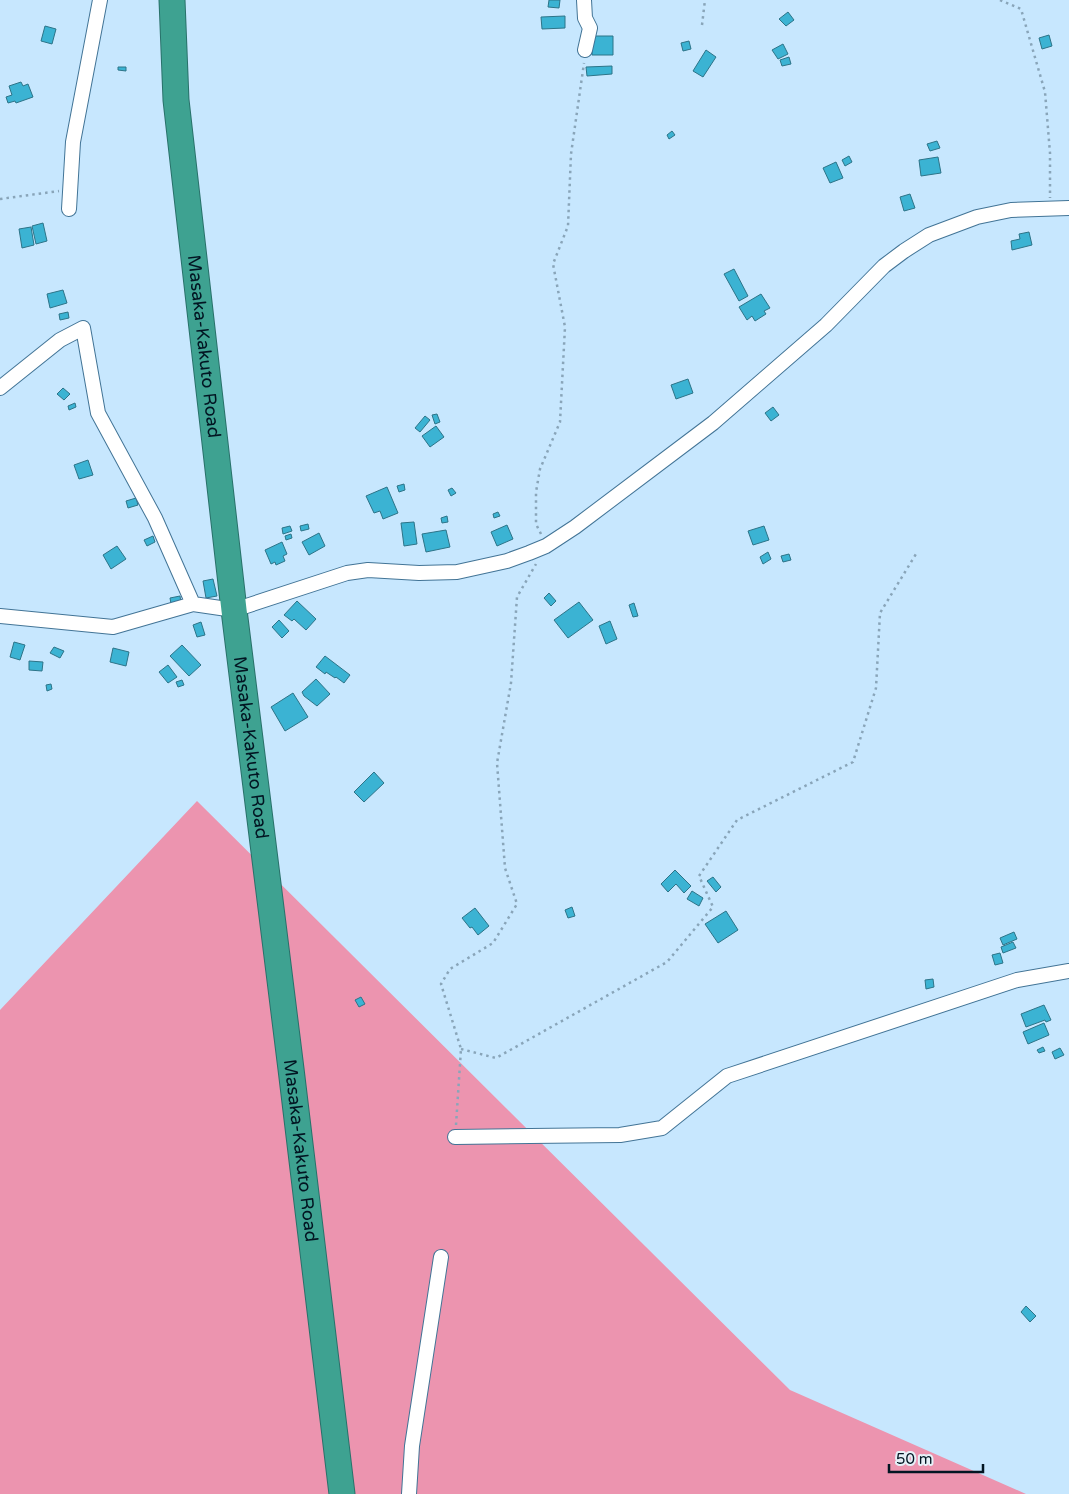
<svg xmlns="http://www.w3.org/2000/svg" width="1069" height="1494" font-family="'Varela Round',sans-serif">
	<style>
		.green { fill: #ec94af }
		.building { fill: #3bb3d3; stroke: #2d7488 }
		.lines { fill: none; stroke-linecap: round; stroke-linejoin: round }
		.street-casing { stroke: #427496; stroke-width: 16 }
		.highway-casing { stroke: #29716a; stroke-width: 27 }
		.path { stroke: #89a5b9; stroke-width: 2.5; stroke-dasharray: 2.5 4; stroke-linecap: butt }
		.street { stroke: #fff; stroke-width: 14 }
		.highway { stroke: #3ea291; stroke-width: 25 }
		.labels { text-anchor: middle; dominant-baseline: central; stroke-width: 4.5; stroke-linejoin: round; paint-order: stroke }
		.street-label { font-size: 18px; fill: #021522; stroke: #e6f1f8 }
	</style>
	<rect width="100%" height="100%" fill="#c7e7fe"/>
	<path class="green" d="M197 801 790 1390 1026 1494H0V1010Z"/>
	<path class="building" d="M549 0H560L559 8 548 7Z
		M788 12 794 20 786 26 779 19Z
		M565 16V28L542 29 541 17Z
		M45 26 56 29 52 44 41 41Z
		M1049 35 1052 46 1042 49 1039 38Z
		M592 36H613V55H592Z
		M689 41 691 49 683 51 681 43Z
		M783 44 788 54 778 59 772 50Z
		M706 50 716 57 703 77 693 71Z
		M789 57 791 64 782 66 780 60Z
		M612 66V74L587 76 586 67Z
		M118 67H126V71L118 70Z
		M21 82 23 86 28 84 33 97 16 103 15 101 8 103 6 97 12 95 9 86Z
		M672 131 675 135 669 139 667 135Z
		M937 141 940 148 930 151 927 144Z
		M849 156 852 162 845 166 842 160Z
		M938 157 941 173 921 176 919 160Z
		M836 162 843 178 830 183 823 168Z
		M910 194 915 208 904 211 900 197Z
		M43 223 47 241 36 244 32 226Z
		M31 227 34 245 22 248 19 229Z
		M1029 232 1032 245 1012 250 1011 241 1020 239 1019 234Z
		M734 269 748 296 739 301 724 274Z
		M63 290 67 303 50 308 47 294Z
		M761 294 770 308 764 311 766 314 755 321 752 316 747 320 739 307Z
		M68 312 69 318 60 320 59 314Z
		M688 379 693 393 676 399 671 385Z
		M63 388 70 394 64 400 57 394Z
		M75 403 76 407 69 410 68 406Z
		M773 407 779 415 771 421 765 413Z
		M437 414 440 422 435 424 432 415Z
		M425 416 430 420 420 432 415 428Z
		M436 426 444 437 430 447 422 436Z
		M88 460 93 475 79 479 74 465Z
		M404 484 405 490 399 492 397 486Z
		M387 487 398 513 383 519 380 511 374 513 366 496Z
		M452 488 456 493 451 496 448 490Z
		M136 498 138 505 128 508 126 501Z
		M498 512 500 516 494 518 493 514Z
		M447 516 448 522 442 523 441 518Z
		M414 522 417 544 404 546 401 523Z
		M308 524 309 529 301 531 300 526Z
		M507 525 513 539 497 546 491 532Z
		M290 526 292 531 283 534 282 528Z
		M764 526 769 540 753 545 748 531Z
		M446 530 450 547 426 552 422 534Z
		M319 533 325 546 309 555 302 542Z
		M291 534 292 538 286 540 285 536Z
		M153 536 155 542 147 546 144 540Z
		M282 542 287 554 283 556 285 561 276 565 275 562 271 564 265 550Z
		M117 546 126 559 111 569 103 555Z
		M768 552 771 559 763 564 760 557Z
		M789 554 791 560 783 562 781 556Z
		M213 579 217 596 206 598 203 581Z
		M549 593 556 601 551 606 544 598Z
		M180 596 181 603 171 604 170 598Z
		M297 601 316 619 306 630 294 619 292 621 284 615Z
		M579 602 593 620 568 638 554 620Z
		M634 603 638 616 633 617 629 605Z
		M279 620 289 631 282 638 272 627Z
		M610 621 617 639 606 644 599 626Z
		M201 622 205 635 197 637 193 625Z
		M14 642 25 645 20 660 10 657Z
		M182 645 201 665 189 676 170 656Z
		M54 647 64 651 60 658 50 653Z
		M113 648 129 652 126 666 110 662Z
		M325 656 350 675 344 683 336 677 335 678 326 672 325 674 316 667Z
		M29 661 43 662 42 671 29 670Z
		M168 665 177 677 168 683 159 672Z
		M316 679 330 694 317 706 304 696 302 692Z
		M182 680 184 685 178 687 176 682Z
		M51 684 52 689 47 691 46 685Z
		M293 693 308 717 285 731 271 707Z
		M374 772 384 783 364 802 354 792Z
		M675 870 691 886 684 893 676 884 668 892 661 884Z
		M713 877 721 887 716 892 707 881Z
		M692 891 703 898 699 906 687 899Z
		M572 907 575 916 568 918 565 910Z
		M475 908 489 926 478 935 472 927 470 928 462 918Z
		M726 911 738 930 718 943 705 924Z
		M1014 932 1017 939 1003 945 1000 938Z
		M1013 942 1016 948 1003 953 1001 947Z
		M1000 953 1003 963 995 965 992 955Z
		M933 979 934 987 926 989 925 980Z
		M361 997 365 1004 359 1007 355 1000Z
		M1044 1005 1051 1020 1046 1022 1045 1020 1026 1027 1021 1014Z
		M1044 1023 1049 1035 1028 1044 1023 1032Z
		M1043 1047 1045 1051 1039 1053 1037 1050Z
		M1060 1048 1064 1055 1055 1059 1052 1052Z
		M1026 1306 1036 1316 1030 1322 1021 1312Z"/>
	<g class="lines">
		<defs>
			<path id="street" d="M584 0 585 18 590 28 585 50
				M69 209 73 142 100 0
				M0 388 60 340 83 328 98 413 155 518 193 604
				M0 616 113 627 193 604 234 610 347 573 368 570 419 573 457 572 507 561 529 553 546 546 575 527 713 423 826 325 884 266 904 251 929 235 977 217 1011 210 1069 208
				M455 1137 620 1135 662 1128 727 1076 1017 980 1069 971
				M409 1494 412 1446 441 1257"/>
			<g id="highway">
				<path id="s1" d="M172 0 176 100 234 610 291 1069 342 1494"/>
			</g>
		</defs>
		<use href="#street" class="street-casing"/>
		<use href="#highway" class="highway-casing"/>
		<path class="path" d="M1000 0 1021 9 1045 92 1050 153V198
			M702 25 705 0
			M0 199 59 191
			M541 534 536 524V492L540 469 560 422 565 327 553 264 568 226 571 154 584 63
			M461 1049 496 1058 667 962 713 907 699 876 737 820 853 762 876 688 880 613 916 554
			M456 1125 461 1049 441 984 450 969 493 943 517 904 505 868 497 763 511 683 517 597 536 564"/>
		<use href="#street" class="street"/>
		<use href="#highway" class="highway"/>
	</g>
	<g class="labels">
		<g class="street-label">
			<text stroke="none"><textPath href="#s1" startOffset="348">Masaka-Kakuto Road</textPath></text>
			<text stroke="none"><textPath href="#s1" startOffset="752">Masaka-Kakuto Road</textPath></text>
			<text stroke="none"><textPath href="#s1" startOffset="1158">Masaka-Kakuto Road</textPath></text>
		</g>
	</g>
	<path d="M889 1464v8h94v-8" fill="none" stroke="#021522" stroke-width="2.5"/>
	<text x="896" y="1464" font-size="15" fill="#021522" stroke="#e6f1f8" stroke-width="4" paint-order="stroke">50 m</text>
</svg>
